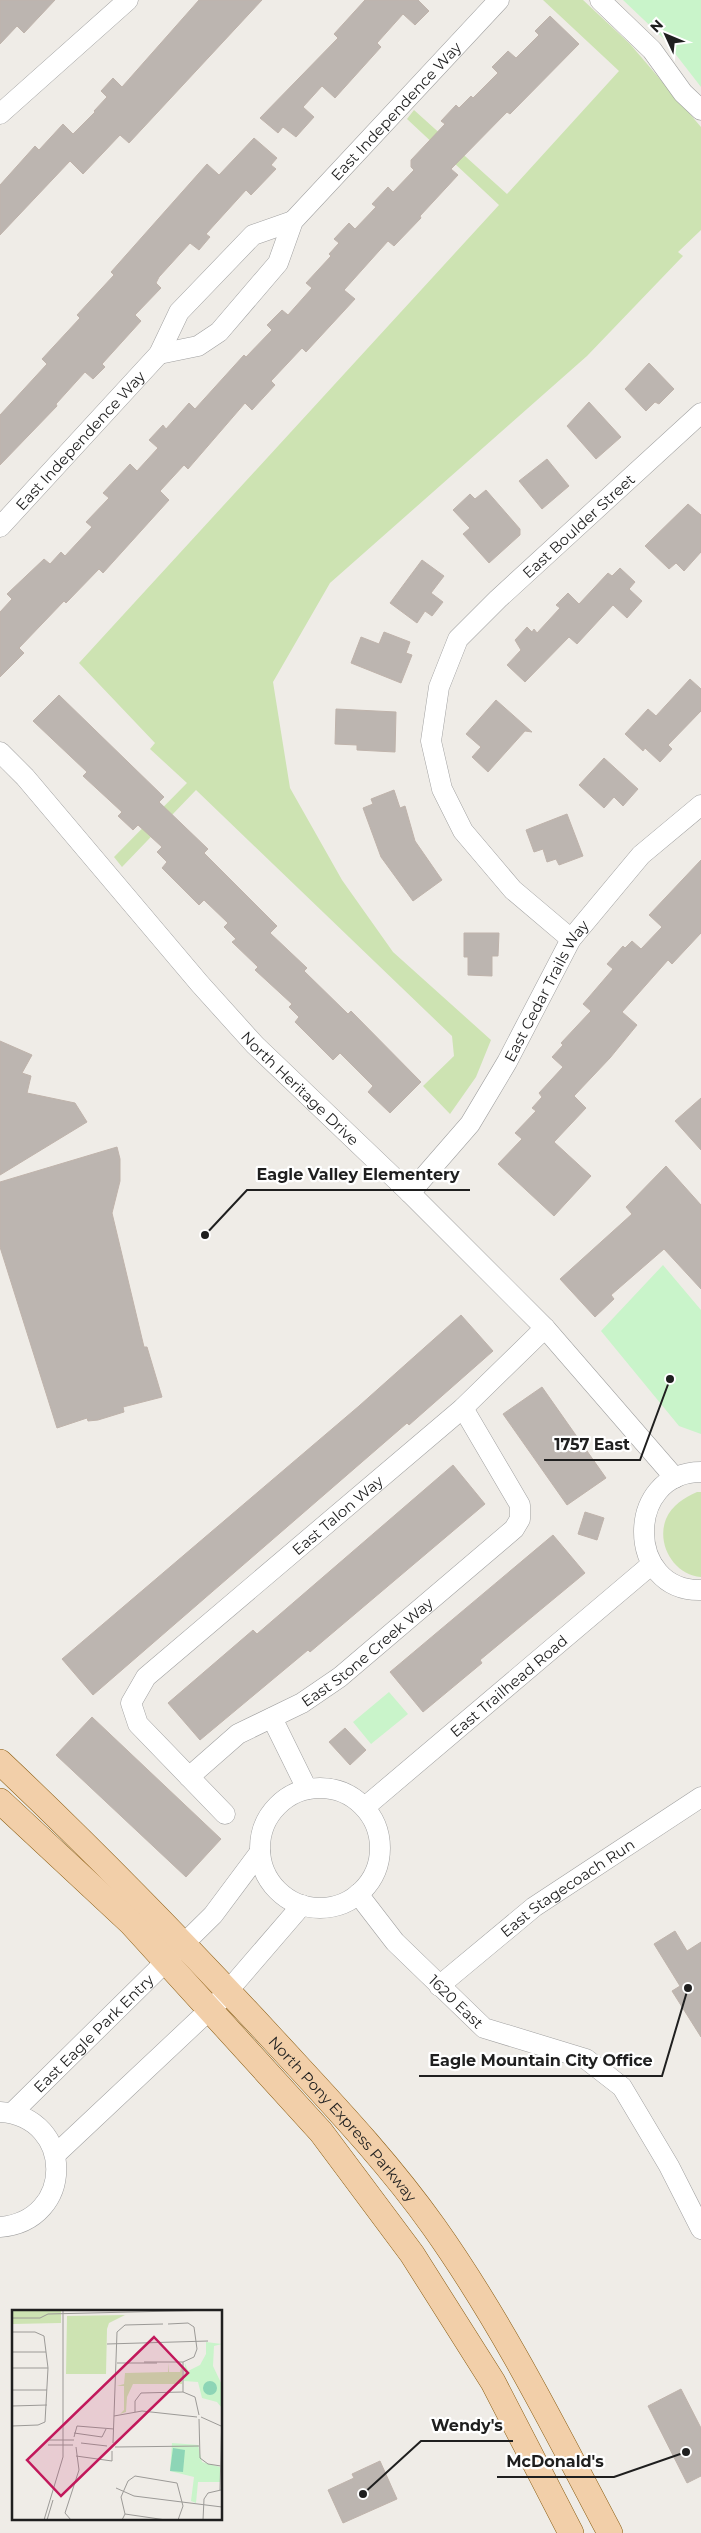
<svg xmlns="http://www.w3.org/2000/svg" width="701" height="2533" font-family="Montserrat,sans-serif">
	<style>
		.grass { fill: #cde3b2 }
		.park { fill: #c9f4ca }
		.building { fill: #bcb5b0; stroke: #bfb3ab }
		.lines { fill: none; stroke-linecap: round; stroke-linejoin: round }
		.minor-casing { stroke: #a0a0a0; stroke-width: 21 }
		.major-casing { stroke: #8a5c10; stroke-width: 26 }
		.minor { stroke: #fff; stroke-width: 20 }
		.major { stroke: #f2cfa9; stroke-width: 25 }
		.labels { text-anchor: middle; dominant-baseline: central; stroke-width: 4.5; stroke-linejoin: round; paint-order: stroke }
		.street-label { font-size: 15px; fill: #1f1f1f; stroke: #fff }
		.inset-road { fill: none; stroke: #9c9a97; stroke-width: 1 }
		.view { fill: #c2185b; fill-opacity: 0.15; stroke: #c2185b; stroke-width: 2.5 }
		.inset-edge { fill: none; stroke: #1f1f1f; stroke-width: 2.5 }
		.leader { fill: none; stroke: #1f1f1f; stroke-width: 2 }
		.callout-dot { fill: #1f1f1f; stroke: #fff; stroke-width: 2 }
		.callout-label { font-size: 16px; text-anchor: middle; font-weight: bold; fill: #1f1f1f; stroke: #fff; stroke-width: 4.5; stroke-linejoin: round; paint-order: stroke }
	</style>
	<rect width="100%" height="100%" fill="#efece7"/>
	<path class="grass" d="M543 0H583L630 44 701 127V230L678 252 683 256 587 356 330 583 273 682 290 788 342 880 393 952 491 1040 476 1077 450 1114 423 1086 454 1056 452 1036 196 790 122 867 114 857 187 783 150 749 155 743 79 663 499 205 407 119 414 110 507 194 619 71Z
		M697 1492H701V1577C674 1575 656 1544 666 1519 672 1505 684 1498 697 1492Z"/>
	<path class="park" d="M623 0H701V87L663 38Z
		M663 1265 701 1310V1434L679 1426 601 1331Z
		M389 1692 408 1714 371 1744 353 1722Z"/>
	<path class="building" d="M0 0H55L24 33 17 26 0 44Z
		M199 0H262L129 143 120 135 83 174 70 161 0 235V185L35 146 39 150 63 124 73 134 95 112 94 111 107 97 101 91 113 78 122 87Z
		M365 0H418L429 11 415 25 403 14 377 43 381 47 335 98 322 86 303 107 314 117 296 137 283 127 278 133 260 118 338 38 334 34Z
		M550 16 579 44 510 114 507 112 451 169 458 175 420 216 421 218 394 246 388 241 344 290 355 299 306 352 302 348 271 381 275 385 252 410 245 403 188 469 184 465 160 491 169 500 103 573 99 569 66 603 64 601 19 648 24 653 0 677V612L12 599 7 594 44 559 50 564 61 552 65 556 92 527 86 522 109 498 103 493 130 464 137 471 158 448 149 440 163 425 166 429 189 403 195 409 244 355 246 357 272 330 267 325 282 310 288 315 312 288 306 283 331 256 329 254 339 243 334 239 349 223 355 229 376 207 372 204 388 187 393 192 414 170 411 167V160L445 124 441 121 456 105 459 108 471 96 473 98 498 73 492 67 508 51 516 58 539 35 535 31Z
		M254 138 277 158 271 165 276 169 251 195 246 190 206 234 210 237 199 250 190 243 159 277 156 283 161 288 135 315 141 321 102 364 105 367 93 379 85 372 56 404 57 406 0 465V415L47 364 42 359 80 318 77 315 114 275 111 272 207 164 219 175Z
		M649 363 674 389 659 404 655 402 646 411 625 389Z
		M589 402 621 437 596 459 567 426Z
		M547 459 569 486 542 509 519 481Z
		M486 490 520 529V535L489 563 463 534 470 528 453 510 470 494 475 499Z
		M688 504 701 515V552L684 571 676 563 669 569 645 546Z
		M422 560 444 576 431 593 443 602 432 616 425 611 417 623 390 603Z
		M620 568 635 582 629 589 642 601 627 618 613 605 577 644 569 637 525 682 507 665 521 650 515 640 527 627 532 632 534 629 537 633 560 608 556 605 568 593 579 604 608 573 612 576Z
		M384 632 410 642 406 653 412 655 401 683 351 663 361 637 379 644Z
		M690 679 701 689V711L668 745 672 749 660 762 645 748 643 751 625 734 648 709 656 716Z
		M59 695 164 797 159 802 208 849 204 853 277 926 270 933 307 968 304 971 348 1014 351 1011 421 1082 390 1113 368 1092 373 1086 340 1053 333 1060 295 1022 299 1017 289 1007 292 1004 255 970 258 967 232 942 236 939 224 927 228 923 204 900 199 905 162 868 167 862 157 852 162 847 138 825 133 830 118 816 122 812 83 776 87 772 33 721Z
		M496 700 532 732 525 731 488 772 472 757 481 747 466 734Z
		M336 709 396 712 395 752 357 750V745L335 744Z
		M604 758 638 789 623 806 614 797 604 808 579 785Z
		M394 790 400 808 405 806 415 841 442 880 413 901 381 857 363 808 373 804 371 799Z
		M567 814 583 856 559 865 556 859 547 862 543 849 534 852 526 830Z
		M701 860V933L672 964 668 960 622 1012 637 1025 610 1058 574 1096 586 1108 554 1142 591 1176 554 1216 498 1164 522 1139 515 1133 536 1111 532 1108 542 1097 539 1093 563 1067 552 1057 563 1045 561 1043 591 1011 583 1004 613 969 607 964 623 946 625 948 632 941 641 949 662 927 649 915Z
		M464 933H499L498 956H492V976L468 975V957H464Z
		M0 1041 32 1055 22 1073 31 1076 27 1093 75 1103 87 1122 0 1175Z
		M701 1098V1150L675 1121Z
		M117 1147 120 1159V1181L112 1213 144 1347H147L162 1397 123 1407 124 1412 98 1420 88 1421 87 1418 57 1428 0 1247V1182Z
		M666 1166 701 1205V1289L664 1249 611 1295 614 1299 595 1317 560 1279 632 1214 626 1207Z
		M461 1315 493 1351 409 1425 407 1423 93 1695 62 1659 359 1406Z
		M542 1387 606 1478 567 1505 503 1414Z
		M453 1465 485 1504 310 1652 308 1650 200 1740 168 1703 253 1630 257 1634Z
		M585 1512 604 1518 597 1540 578 1534Z
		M553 1535 585 1573 480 1660 482 1663 423 1712 390 1672Z
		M92 1717 221 1839 186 1877 56 1755Z
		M345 1728 366 1750 350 1765 329 1742Z
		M675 1931 687 1951 701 1942V2037L672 1991 680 1986 654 1944Z
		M681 2389 701 2428V2476L687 2483 648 2406Z
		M380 2461 397 2499 343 2523 328 2490 354 2478 352 2474Z"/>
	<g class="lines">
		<defs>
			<g id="minor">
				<path d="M600 0 652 50 683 93 701 110"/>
				<path d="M0 114 128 0"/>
				<path id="s1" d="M159 354 198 346 219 332 278 263 293 221 499 0"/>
				<path id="s2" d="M0 527 159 354 179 312 253 235 293 221"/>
				<path id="s3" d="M0 752 25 777 200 984 255 1045 410 1193 545 1328 675 1478"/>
				<path id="s4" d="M571 939 513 890 463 831 442 789 431 741 439 687 458 639 498 599 701 413"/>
				<path id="s5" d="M410 1193 470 1124 507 1062 571 939 641 855 701 805"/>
				<path d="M701 1472C625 1472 625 1592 701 1590"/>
				<path d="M272 1718 307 1789"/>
				<path id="s6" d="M189 1777 238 1734 302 1703 340 1677 514 1529 520 1519V1505L463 1408"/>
				<circle cx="320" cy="1848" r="60"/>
				<path id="s7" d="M365 1807 652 1564"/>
				<path id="s8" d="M225 1814 138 1724 131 1703 146 1677 463 1408 545 1328"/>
				<path id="s9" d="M358 1894 395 1942 484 2028 586 2059 622 2087 669 2166 701 2229"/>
				<path id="s10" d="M439 1986 534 1907 701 1797"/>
				<path d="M0 2112C75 2117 75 2221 0 2227"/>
				<path id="s11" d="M12 2113 213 1915 260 1852"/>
				<path d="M55 2155 221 1999 302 1905"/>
			</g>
			<g id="major">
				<path id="s12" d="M0 1762C93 1850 182 1941 269 2035 326 2097 385 2158 434 2227 502 2323 555 2429 610 2533"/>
				<path d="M0 1801 131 1923 321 2132 412 2254 493 2382 571 2533"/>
			</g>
		</defs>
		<use href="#minor" class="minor-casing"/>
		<use href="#major" class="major-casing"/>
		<use href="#minor" class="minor"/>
		<use href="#major" class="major"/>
	</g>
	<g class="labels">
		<g class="street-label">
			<text stroke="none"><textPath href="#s1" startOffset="351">East Independence Way</textPath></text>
			<text stroke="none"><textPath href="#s2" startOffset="118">East Independence Way</textPath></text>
			<text stroke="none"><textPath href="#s4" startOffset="521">East Boulder Street</textPath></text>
			<text stroke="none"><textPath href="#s5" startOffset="245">East Cedar Trails Way</textPath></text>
			<text stroke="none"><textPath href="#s3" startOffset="451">North Heritage Drive</textPath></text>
			<text stroke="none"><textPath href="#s8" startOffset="428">East Talon Way</textPath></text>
			<text stroke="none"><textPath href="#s6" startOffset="219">East Stone Creek Way</textPath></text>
			<text stroke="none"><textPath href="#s7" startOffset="188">East Trailhead Road</textPath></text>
			<text stroke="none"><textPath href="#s10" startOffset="162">East Stagecoach Run</textPath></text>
			<text stroke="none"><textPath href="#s9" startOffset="146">1620 East</textPath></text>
			<text stroke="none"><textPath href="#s11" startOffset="114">East Eagle Park Entry</textPath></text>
			<text stroke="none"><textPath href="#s12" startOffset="495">North Pony Express Parkway</textPath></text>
		</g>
	</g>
	<g transform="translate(12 2310)">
		<rect width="210" height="210" fill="#efece7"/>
		<path d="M0 0H49V13L0 14ZM113 5 97 13 95 19 94 64H54L55 6ZM157 53V62H168L170 54V74H121L115 87 114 102 108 104 112 100V76H105L112 74 113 63 156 62Z" fill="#cde3b2"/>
		<path d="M194 32 210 34 202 36 201 56 210 75V98L205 92 190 88 186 72 172 71 173 53 176 61 188 55 194 44ZM160 133 186 135 190 152 208 157V172H186L184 193 179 191 182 167 158 161Z" fill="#c9f4ca"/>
		<path d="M191 78a7 7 0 1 1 14 0a7 7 0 1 1-14 0ZM161 138 173 140 171 162 158 161Z" fill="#8dd5b6"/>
		<path class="inset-road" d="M0 8H28L36 4 204 0M0 22H23L32 26 36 58 33 112 26 115 0 116M95 34 196 31M0 42H34M132 52H171L182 47 185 39 182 17 176 13 156 14M105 53H145M0 58H36M0 80H35M171 82V52M0 96 35 95M123 102V91L129 83 171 82 183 87 187 105M102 106 130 101 185 107M189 107 209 116M187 109 188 148 196 154 209 156M62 123 90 127 94 119M62 127 65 116 102 119M36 130H62M69 133 95 136M101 133 105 22 113 15 151 14M36 135H61M103 137 187 136M64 146 100 151V141M104 178 122 186 210 197M208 180 210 103M113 204 154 210M32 210 51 147V0M35 210 41 190M59 210 53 203 67 160 64 137M110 210 113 204 109 187 116 171 123 166 165 173 171 196 166 210M191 210 192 189 196 183 209 180"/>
		<path class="view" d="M142 27 176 63 49 186 15 150Z"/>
		<rect width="210" height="210" class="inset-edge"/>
	</g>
	<path class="leader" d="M205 1235L247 1190H470M670 1379L640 1460H544M688 1988L662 2076H419M363 2494L421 2441H513M686 2452L614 2477H497"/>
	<g class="callout-dot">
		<circle cx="205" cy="1235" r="5"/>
		<circle cx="670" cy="1379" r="5"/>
		<circle cx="688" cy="1988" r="5"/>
		<circle cx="363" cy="2494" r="5"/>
		<circle cx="686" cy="2452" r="5"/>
	</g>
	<g class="callout-label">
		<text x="358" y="1180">Eagle Valley Elementery</text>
		<text x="592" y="1450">1757 East</text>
		<text x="541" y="2066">Eagle Mountain City Office</text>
		<text x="467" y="2431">Wendy's</text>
		<text x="555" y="2467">McDonald's</text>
	</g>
	<g transform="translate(666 35) rotate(314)" stroke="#ffffff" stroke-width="4" paint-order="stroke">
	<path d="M0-4L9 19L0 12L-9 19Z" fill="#1f1f1f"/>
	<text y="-8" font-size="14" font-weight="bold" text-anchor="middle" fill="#1f1f1f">N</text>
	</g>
</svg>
